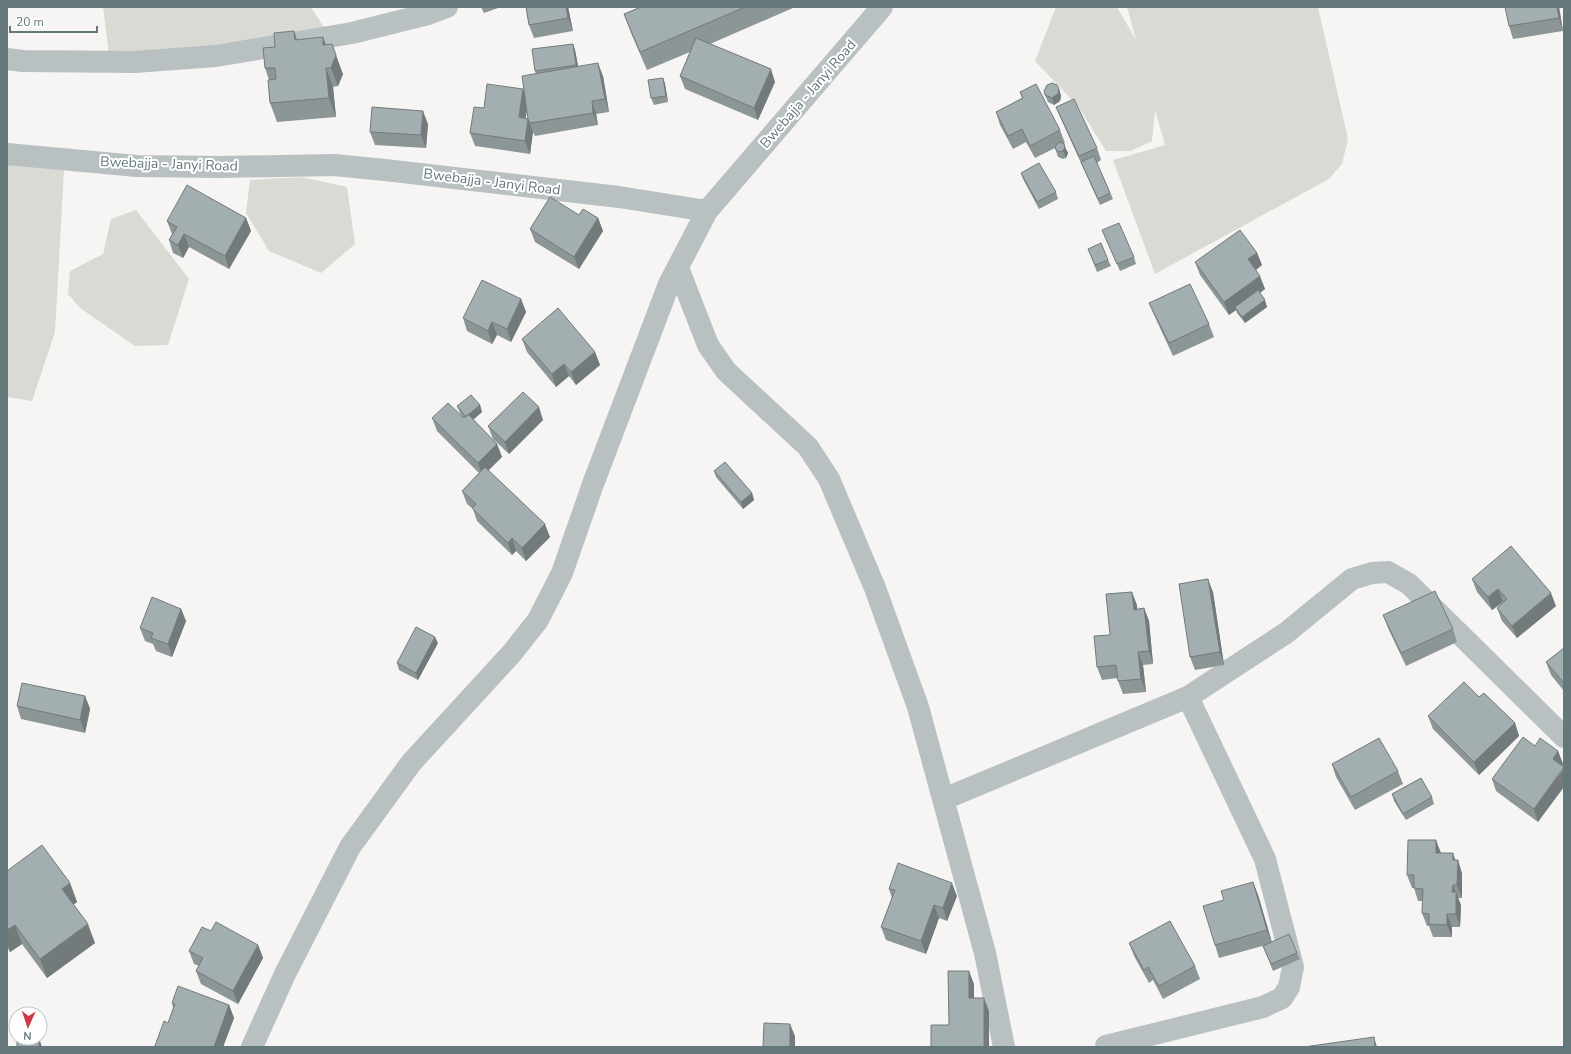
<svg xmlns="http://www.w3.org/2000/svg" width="1571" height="1054" font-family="'Nunito Sans',sans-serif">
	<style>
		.green { fill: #d8dad3 }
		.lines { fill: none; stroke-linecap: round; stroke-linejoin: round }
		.minor { stroke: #b9c0c1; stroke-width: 22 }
		.wall { fill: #8c9697; fill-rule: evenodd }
		.shaded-wall { fill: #727a7b }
		.building { fill: #a3aeb0; stroke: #727a7b }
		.labels { text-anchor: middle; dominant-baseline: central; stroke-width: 4; stroke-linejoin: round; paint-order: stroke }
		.street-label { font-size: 14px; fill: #64787b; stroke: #fff }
	</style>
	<rect width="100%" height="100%" fill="#f6f5f3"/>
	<path class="green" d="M103 7H311L325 29 247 43 109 54Z
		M1056 7H1117L1136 40 1127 7H1318L1348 139 1342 164 1329 179 1155 274 1113 160 1165 145 1155 110 1152 141 1131 151H1106L1078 106 1035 61Z
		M7 164 64 170 55 332 32 401 7 397Z
		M301 177 347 187 355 244 321 273 269 251 246 213 250 180Z
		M136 210 189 279 168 345 135 346 80 308 68 294 70 271 103 254 111 219Z"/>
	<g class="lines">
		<path class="minor" d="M7 59 23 61 134 62 216 56 352 33 428 14 447 7
			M7 154 137 166 219 167 334 165 385 170 619 197 707 211
			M678 268 708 345 726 371 808 447 829 479 875 588 918 707 985 953 1004 1047
			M944 799 1188 697 1286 633 1352 579 1372 573 1388 572 1409 584 1564 737
			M1106 1046 1263 1007 1282 998 1289 987 1293 967 1265 859 1188 697
			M252 1047 285 974 350 847 411 763 512 653 538 620 562 573 593 484 669 284 707 211 882 7"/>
	</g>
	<path class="wall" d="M481 7H501L484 13Z
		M526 7H568L573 31 534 38 529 25Z
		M641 7H792L793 8 710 44 775 82 758 120 685 89 680 76 690 52 647 70 631 33 624 14Z
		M1559 7 1563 31 1513 39 1509 26Z
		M294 31 297 40 323 37 325 45 343 74 338 86 333 87 336 117 277 122 270 103 269 80 265 68 275 47Z
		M573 44 575 50 578 66 603 76 609 112 596 114 598 125 535 136 533 132 530 154 475 146 470 133 484 108 523 89 525 94 536 74 535 71ZM527 109 528 119 525 118Z
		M663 78 665 84 668 102 654 105 651 98Z
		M1059 89 1061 96 1060 101 1054 105 1048 102 1045 95Z
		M1020 92 1060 130 1065 143 1063 144 1068 153 1066 158 1063 159 1058 157 1055 148 1035 158 1026 142 1013 149 1000 125 996 112 1022 98Z
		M1056 107 1097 148 1101 160 1097 163 1113 199 1100 205 1061 119Z
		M428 124 426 148 375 145 370 132Z
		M1021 173 1056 192 1058 199 1039 209 1023 179Z
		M579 215 598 218 603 231 579 269 535 242 530 229Z
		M246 218 251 231 229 269 189 247 183 258 173 253 169 240 172 234 167 221Z
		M1102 230 1134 257 1136 264 1120 271Z
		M1088 249 1108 260 1111 266 1097 272Z
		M1257 253 1262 265 1256 270 1265 289 1260 293 1267 307 1245 323 1237 313 1236 310 1229 315 1200 275 1195 262Z
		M521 299 526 312 511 342 497 335 492 344 467 331 463 318Z
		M1149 303 1209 324 1214 337 1173 356 1154 315Z
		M522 339 595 352 600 365 576 385 569 376 556 387 527 352Z
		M480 405 482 412 473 420 497 444 502 457 488 470 550 537 526 561 516 551 512 555 477 521 473 509 467 504 462 491 479 473 437 431 432 418H464L460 413 457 406Z
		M543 420 509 454 493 439 488 426Z
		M714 471 752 493 754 500 743 509 716 477Z
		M1472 579 1556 606 1517 638 1502 621 1497 608 1504 603 1503 602 1492 610 1477 592Z
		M1213 592 1224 665 1195 670 1190 657Z
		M1137 605V609L1144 608 1149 621 1153 664 1143 665 1146 692 1123 694 1118 681V678L1102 680 1097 667 1110 635Z
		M181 609 186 621 172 657 156 651 153 644 145 641 140 628Z
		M1383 615 1453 629 1457 642 1406 666 1388 628Z
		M438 643 418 680 399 670 397 663Z
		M1564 648V691L1551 675 1546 662Z
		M85 696 90 709 85 733 21 719 17 706Z
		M1479 697 1515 723 1519 736 1479 775 1433 729 1428 716Z
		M1535 746 1558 751 1563 764 1538 822 1496 791 1492 779Z
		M1332 764 1398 771 1403 784 1355 810 1336 777Z
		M1392 794 1432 797 1434 804 1406 820 1394 801Z
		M1441 853 1455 860 1462 873V898H1458L1461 905 1460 927H1452V937H1433L1429 926H1427L1422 913 1423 901H1418L1414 888H1412L1407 875Z
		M7 871 70 883 77 902 73 905 95 943 47 978 22 944 10 952 7 947Z
		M1253 882 1258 895 1272 942 1297 953 1300 959 1273 971 1263 946 1266 945 1219 958 1215 945 1224 900Z
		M889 889 957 896 947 921 939 918 926 954 886 940 881 927 892 898Z
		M211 931 258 945 263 958 238 1004 201 984 196 971 199 966 194 964 189 951Z
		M1129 943 1195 966 1200 979 1163 999 1153 980 1149 983 1134 956Z
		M172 1003 229 1005 234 1018 223 1047H155V1046L168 1023 173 1008Z"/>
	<path class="shaded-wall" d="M566 7H568L573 31 568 18Z
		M1557 7H1559L1563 31 1559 18Z
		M294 31 300 50 295 40Z
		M323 37 330 56 323 45Z
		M573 44 575 50 579 71 576 65Z
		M336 55 343 74 338 86 331 68Z
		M598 63 603 76 609 112 605 99Z
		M326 68 333 87 336 117 329 98Z
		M771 69 775 82 758 120 754 108Z
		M663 78 665 84 668 102 666 96Z
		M523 89 528 102 524 130 519 117Z
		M1059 89 1061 96 1060 101 1054 105 1052 98Z
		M592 101 596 114 598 125 593 113Z
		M423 111 428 124 426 148 421 135Z
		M528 119 533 132 530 154 525 141Z
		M1065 147 1068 153 1066 158 1063 151Z
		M246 218 251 231 229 269 225 256Z
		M598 218 603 231 579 269 574 257Z
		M184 234 189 247 183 258 178 245Z
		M1257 253 1262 265 1253 272 1248 259Z
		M1260 276 1265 289 1237 309 1235 307 1236 310 1229 315 1224 302Z
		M521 299 526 312 511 342 507 329Z
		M1265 300 1267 307 1245 323 1242 317Z
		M492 322 497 335 492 344 488 331Z
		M595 352 600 365 576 385 571 372Z
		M564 364 569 376 556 387 552 374Z
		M480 405 482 412 468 424 466 417Z
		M539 407 543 420 509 454 505 442Z
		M497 444 502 457 483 476 478 463Z
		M752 493 754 500 743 509 741 502Z
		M545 524 550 537 526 561 522 548Z
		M512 538 516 551 512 555 508 543Z
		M1208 579 1213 592 1224 665 1220 652Z
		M1498 589 1503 602 1492 610 1488 597Z
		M1132 592 1137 605 1138 622 1134 610Z
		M1551 593 1556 606 1517 638 1512 626Z
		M1144 608 1149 621 1153 664 1149 651Z
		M181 609 186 621 172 657 168 644Z
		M435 637 438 643 418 680 416 673Z
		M1138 652 1143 665 1146 692 1141 679Z
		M85 696 90 709 85 733 80 720Z
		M1515 723 1519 736 1479 775 1474 762Z
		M1558 751 1563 764 1557 772 1553 759Z
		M1564 768V787L1538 822 1534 809Z
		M1436 840 1441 853H1436Z
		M1453 853 1457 865 1458 860 1462 873V898L1457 885 1453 860Z
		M1253 882 1258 895 1272 943 1267 930Z
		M70 883 77 902 68 908 62 889Z
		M952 883 957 896 947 921 943 908Z
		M1453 885 1461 905 1460 927 1456 914 1452 892Z
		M934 905 939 918 926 954 921 941Z
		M1447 914 1452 927V937L1447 925Z
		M88 924 95 943 47 978 40 959Z
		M15 925 22 944 10 952 7 942V930Z
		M258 945 263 958 238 1004 233 991Z
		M969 971 974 984V1011L969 998Z
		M984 998 989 1011V1047H984Z
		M229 1005 234 1018 223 1047H214Z
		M790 1024 795 1036V1047H790Z
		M1374 1037 1377 1047H1375Z
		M39 1038 42 1047H39Z"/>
	<path class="building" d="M526 7H566L568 18 529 25Z
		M641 7H745L640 52 624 14Z
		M1505 7H1557L1559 18 1509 26Z
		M294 31 295 40 323 37V45L332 44 336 55 331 68H326L329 98 270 103 268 80 276 79 275 68H265L263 48 275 47 274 33Z
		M696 38 771 69 754 108 680 76Z
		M573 44 576 65 535 71 532 49Z
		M598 63 605 99 592 101 593 113 530 123 528 119 522 76Z
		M663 78 666 96 651 98 648 80Z
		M1052 83 1057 85 1059 89 1058 94 1052 98 1045 95 1044 91 1047 85Z
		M487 84 523 89 519 117 528 119 525 141 470 133 474 107 484 108Z
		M1036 84 1060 130 1030 146 1022 129 1008 136 996 112 1023 98 1020 92Z
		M1074 99 1097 148 1079 156 1056 107Z
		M372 107 423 111 421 135 370 132Z
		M1059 142 1064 144 1065 147 1063 151 1060 152 1056 150 1055 147Z
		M1094 156 1110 193 1098 199 1081 162Z
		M1039 163 1056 192 1037 202 1021 173Z
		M187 185 246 218 225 256 184 234 178 245 169 240 177 227 167 221Z
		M550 197 579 215 583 209 598 218 574 257 530 229Z
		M1119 223 1134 257 1117 264 1102 230Z
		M1240 230 1257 253 1248 259 1260 276 1224 302 1195 262Z
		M1101 243 1108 260 1095 265 1088 249Z
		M482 280 521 299 507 329 492 322 488 331 463 318Z
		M1190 284 1209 324 1169 343 1149 303Z
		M1258 290 1265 300 1242 317 1235 307Z
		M558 308 595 352 571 372 564 364 552 374 522 339Z
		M523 392 539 407 505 442 488 426Z
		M471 395 480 405 468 415V414L466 417 457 406Z
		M448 403 464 418 468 414 497 444 478 463 432 418Z
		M725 462 752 493 741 502 714 471Z
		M485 467 545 524 522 548 512 538 508 543 472 508 476 504 462 491Z
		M1511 546 1551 593 1512 626 1497 608 1507 599 1498 589 1488 597 1472 579Z
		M1208 579 1220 652 1190 657 1179 584Z
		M1435 591 1453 629 1401 653 1383 615Z
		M1132 592 1134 610 1144 608 1149 651 1138 652 1141 679 1118 681 1116 665 1097 667 1094 636 1110 635 1106 594Z
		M152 597 181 609 168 644 151 638 153 633 140 628Z
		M416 627 435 637 416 673 397 663Z
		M1564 648V683L1546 662Z
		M1464 682 1479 697 1484 693 1515 723 1474 762 1428 716Z
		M22 683 85 696 80 720 17 706Z
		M1523 737 1535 746 1540 738 1558 751 1553 759 1564 767 1534 809 1492 779Z
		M1379 738 1398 771 1351 797 1332 764Z
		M1421 778 1432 797 1403 814 1392 794Z
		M1408 840H1436V853H1453V860H1458L1457 885H1453L1452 892H1456V914H1447V925L1429 924V914L1422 913 1423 889 1414 888V875H1407Z
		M42 845 70 883 62 889 88 924 40 959 15 925 7 930V871Z
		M898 863 952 883 943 908 934 905 921 941 881 927 895 890 889 889Z
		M1253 882 1267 930 1215 945 1203 906 1224 900 1221 891Z
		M1170 921 1195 966 1159 986 1148 967 1144 970 1129 943Z
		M216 922 258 945 233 991 196 971 203 958 189 951 202 927 211 931Z
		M1289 934 1297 953 1271 964 1263 946Z
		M948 971H969V998H984V1047H931V1025H949Z
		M178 986 229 1005 214 1047H159L155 1046 164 1021 168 1023 175 1004 172 1003Z
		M764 1023 790 1024V1047H763Z
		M1374 1037 1375 1047H1304Z
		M17 1038H39V1047H17Z"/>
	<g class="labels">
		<g class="street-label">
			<text transform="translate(808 94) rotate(-49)">Bwebajja - Janyi Road</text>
			<text transform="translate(169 164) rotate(2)">Bwebajja - Janyi Road</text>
			<text transform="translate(492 182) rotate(7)">Bwebajja - Janyi Road</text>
		</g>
	</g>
	<rect width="1571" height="1054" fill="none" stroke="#64787b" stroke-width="16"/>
	<g transform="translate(28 1026) rotate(183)"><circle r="19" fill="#ffffff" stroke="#c1c9ca"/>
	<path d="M0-3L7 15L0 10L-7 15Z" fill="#d03943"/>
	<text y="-6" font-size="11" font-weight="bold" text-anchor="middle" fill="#64787b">N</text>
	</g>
	<path d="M10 26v6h87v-6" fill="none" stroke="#64787b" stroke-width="2"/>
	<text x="16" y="26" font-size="12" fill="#64787b" stroke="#ffffff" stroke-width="3" paint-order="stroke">20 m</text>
</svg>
